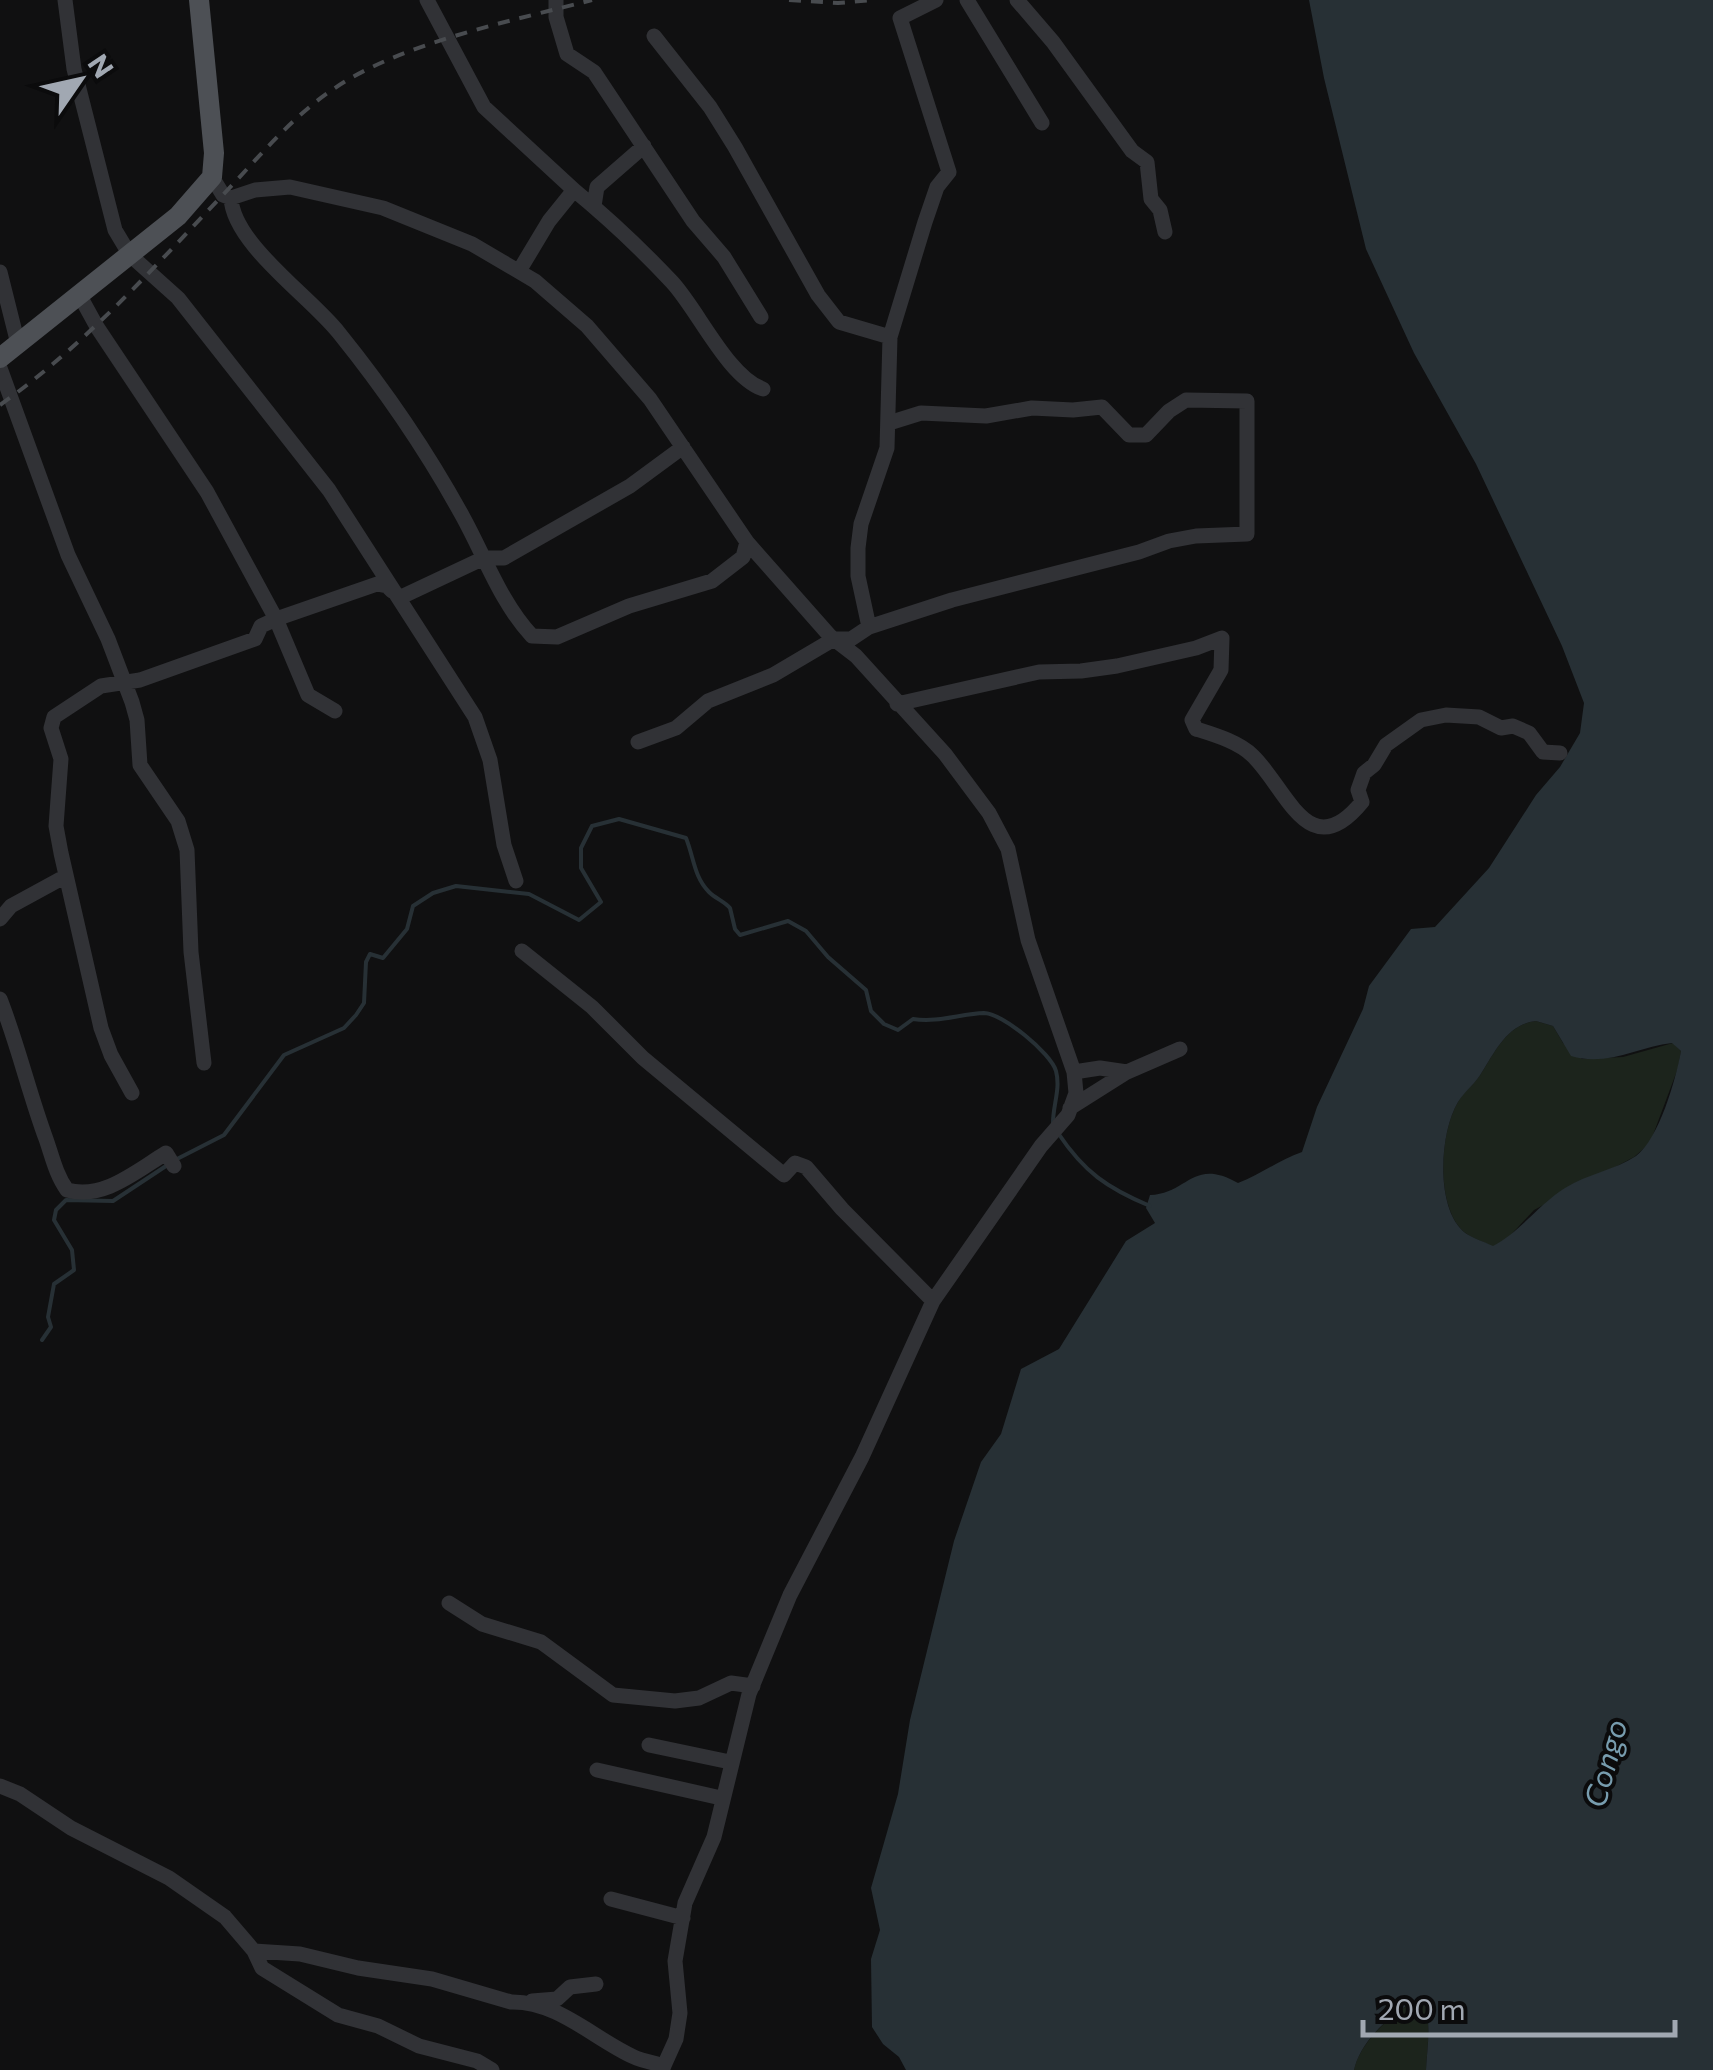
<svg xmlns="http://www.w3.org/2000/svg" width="1713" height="2070" font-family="Commissioner,sans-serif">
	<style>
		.green { fill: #1c241c }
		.water { fill: #273035; fill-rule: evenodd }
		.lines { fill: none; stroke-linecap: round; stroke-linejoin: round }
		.stream { stroke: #273035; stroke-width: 4 }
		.minor { stroke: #313236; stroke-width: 15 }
		.major { stroke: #4d5055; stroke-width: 20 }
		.rail { stroke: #484b4f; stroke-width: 4; stroke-dasharray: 12 10; stroke-linecap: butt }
		.labels { text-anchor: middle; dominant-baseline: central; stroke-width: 8; stroke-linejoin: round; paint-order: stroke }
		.water-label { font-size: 30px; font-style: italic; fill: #779cae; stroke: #0b0b0c }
	</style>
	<rect width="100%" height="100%" fill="#101011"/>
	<path class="green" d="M1536 1021 1553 1026 1563 1043 1582 1059 1623 1057 1673 1043 1681 1051 1678 1068 1650 1143 1634 1157 1534 1210 1507 1239 1493 1247C1483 1241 1467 1237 1460 1228 1436 1200 1440 1132 1458 1102 1464 1091 1476 1083 1482 1072 1496 1050 1508 1024 1536 1021Z
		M1421 1998C1433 2017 1427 2047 1426 2070H1354C1360 2041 1395 2010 1421 1998Z"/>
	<path class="water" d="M1309 0H1713V2070H1426C1427 2047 1433 2017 1421 1998 1394 2010 1360 2041 1354 2070H906L899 2057 883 2044 872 2027 871 1959 880 1930 871 1888 898 1794 910 1720 954 1541 981 1462 1001 1434 1021 1369 1059 1349 1126 1241 1155 1223 1146 1208 1150 1195C1188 1194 1192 1157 1238 1183 1261 1174 1279 1160 1302 1152L1317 1107 1363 1009 1369 986 1411 929 1435 927 1489 868 1536 795 1560 767 1580 733 1584 703 1562 646 1476 464 1414 353 1366 249 1324 78ZM1536 1021 1553 1026 1571 1056C1607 1067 1638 1047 1672 1043L1681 1051C1676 1079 1659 1139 1636 1156 1615 1170 1587 1174 1565 1188 1538 1205 1520 1232 1493 1246 1483 1241 1467 1237 1460 1228 1436 1201 1440 1132 1458 1102 1465 1091 1476 1083 1482 1072 1496 1050 1508 1024 1536 1021Z"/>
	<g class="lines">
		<path class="stream" d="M1058 1133C1084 1172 1107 1188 1150 1206
			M177 1159 224 1135 284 1055 344 1028 356 1015 364 1003 366 962 370 954 383 958 407 929 413 906 433 893 456 886 529 894 579 920 601 902 581 868V848L592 826 619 819 686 838C694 858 694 877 709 892 716 899 724 901 730 908L735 929 740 935 788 921 806 931 828 957 866 990 871 1011 884 1024 898 1030 913 1019C937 1023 960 1014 984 1013 1002 1013 1051 1053 1056 1071 1061 1090 1052 1107 1053 1126
			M42 1340 51 1327 48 1317 54 1284 74 1270 72 1250 54 1220 56 1210 66 1200 113 1201 169 1164"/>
		<path class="minor" d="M65 0 74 69 115 230 130 255 178 298 329 490 475 717 490 760 504 845 516 881
			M427 0 484 107 574 190 549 221 519 271
			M556 0V17L567 54 594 72 693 221 724 257 761 317
			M967 0 1042 123
			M1017 0 1053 42 1132 151 1147 162 1151 199 1160 210 1165 232
			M654 36 710 107 735 147 818 295 839 322 890 337
			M212 177 223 195 231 198 255 190 290 187 383 208 472 244 535 281 587 326 650 399 747 542 830 636 856 656 945 754 989 813 1008 849 1028 940 1074 1072 1076 1093 1068 1115 1041 1146 933 1301 862 1457 790 1595 749 1694 714 1837 685 1903 675 1961 680 2013 676 2039 662 2070
			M574 190C608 218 642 250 672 282 698 310 728 377 763 389
			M231 198C233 244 311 297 339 333 385 390 428 453 463 517 485 557 501 603 532 636L557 637 629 606 712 581 743 557 747 542
			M594 206 597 187 644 146
			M0 272 18 344
			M80 296 97 327 207 492 276 619 308 695 335 711
			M0 368 68 555 108 639 132 702 137 720 140 765 178 821 187 850 191 952 204 1063
			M399 598 484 558H504L630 486 683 447
			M869 627 858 576V548L861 524 887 448 890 337 925 222 937 187 949 172 900 18 936 0
			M897 704 1039 672 1081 671 1117 666 1196 648 1222 638 1221 670 1192 720 1196 729C1215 735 1239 742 1253 756 1287 789 1309 867 1362 802L1358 790 1364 773 1374 765 1386 745 1421 720 1446 715 1479 717 1501 728 1513 726 1529 733 1543 752 1560 753
			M638 742 676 728 708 701 773 675 834 639H851L869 627 952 600 1139 552 1169 541 1196 536 1247 534V401L1186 400 1169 411 1146 435H1129L1102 407 1073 410 1032 408 986 416 921 413 889 423
			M0 919 11 906 66 876
			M522 951 592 1007 643 1058 784 1175 795 1163 806 1167 842 1209 933 1301
			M0 999C18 1045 29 1093 46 1139 52 1156 56 1175 67 1190 103 1200 135 1172 166 1153L174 1166
			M1074 1072 1100 1068 1127 1072
			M132 1093 111 1055 101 1028 61 853 56 826 61 759 51 728 54 717 101 686 140 680 255 639 261 626 276 619 377 584 387 586 392 591
			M1070 1108 1127 1072 1180 1049
			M449 1603 482 1624 541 1642 613 1695 675 1701 699 1698 731 1683 753 1686
			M649 1745 730 1762
			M597 1770 721 1798
			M0 1786 20 1794 71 1828 169 1878 225 1917 254 1951 300 1954 358 1968 432 1979 511 2002C558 2001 594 2039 634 2057 643 2061 655 2063 664 2066
			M611 1899 683 1918
			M254 1951 262 1968 338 2015 378 2026 419 2046 477 2061 492 2070
			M532 2001 557 1999 570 1987 596 1984"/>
		<path class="major" d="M0 358 178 216 212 177 214 153 199 0"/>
		<path class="rail" d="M789 0 838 3 874 0
			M0 405C82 347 148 274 217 201 254 163 288 120 332 90 399 43 512 21 592 0"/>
	</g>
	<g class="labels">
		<g class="water-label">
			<text transform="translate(1604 1763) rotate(-75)">Congo</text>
		</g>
	</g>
	<g transform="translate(80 80) rotate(56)" stroke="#0b0b0c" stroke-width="8" paint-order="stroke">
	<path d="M0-8L18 38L0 25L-18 38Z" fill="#a1a8b2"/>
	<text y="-15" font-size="28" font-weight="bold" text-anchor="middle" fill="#a1a8b2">N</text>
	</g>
	<path d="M1363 2020v15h312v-15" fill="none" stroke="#a1a8b2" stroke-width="5"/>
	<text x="1378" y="2020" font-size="30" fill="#a1a8b2" stroke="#0b0b0c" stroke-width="8" paint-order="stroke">200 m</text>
</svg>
